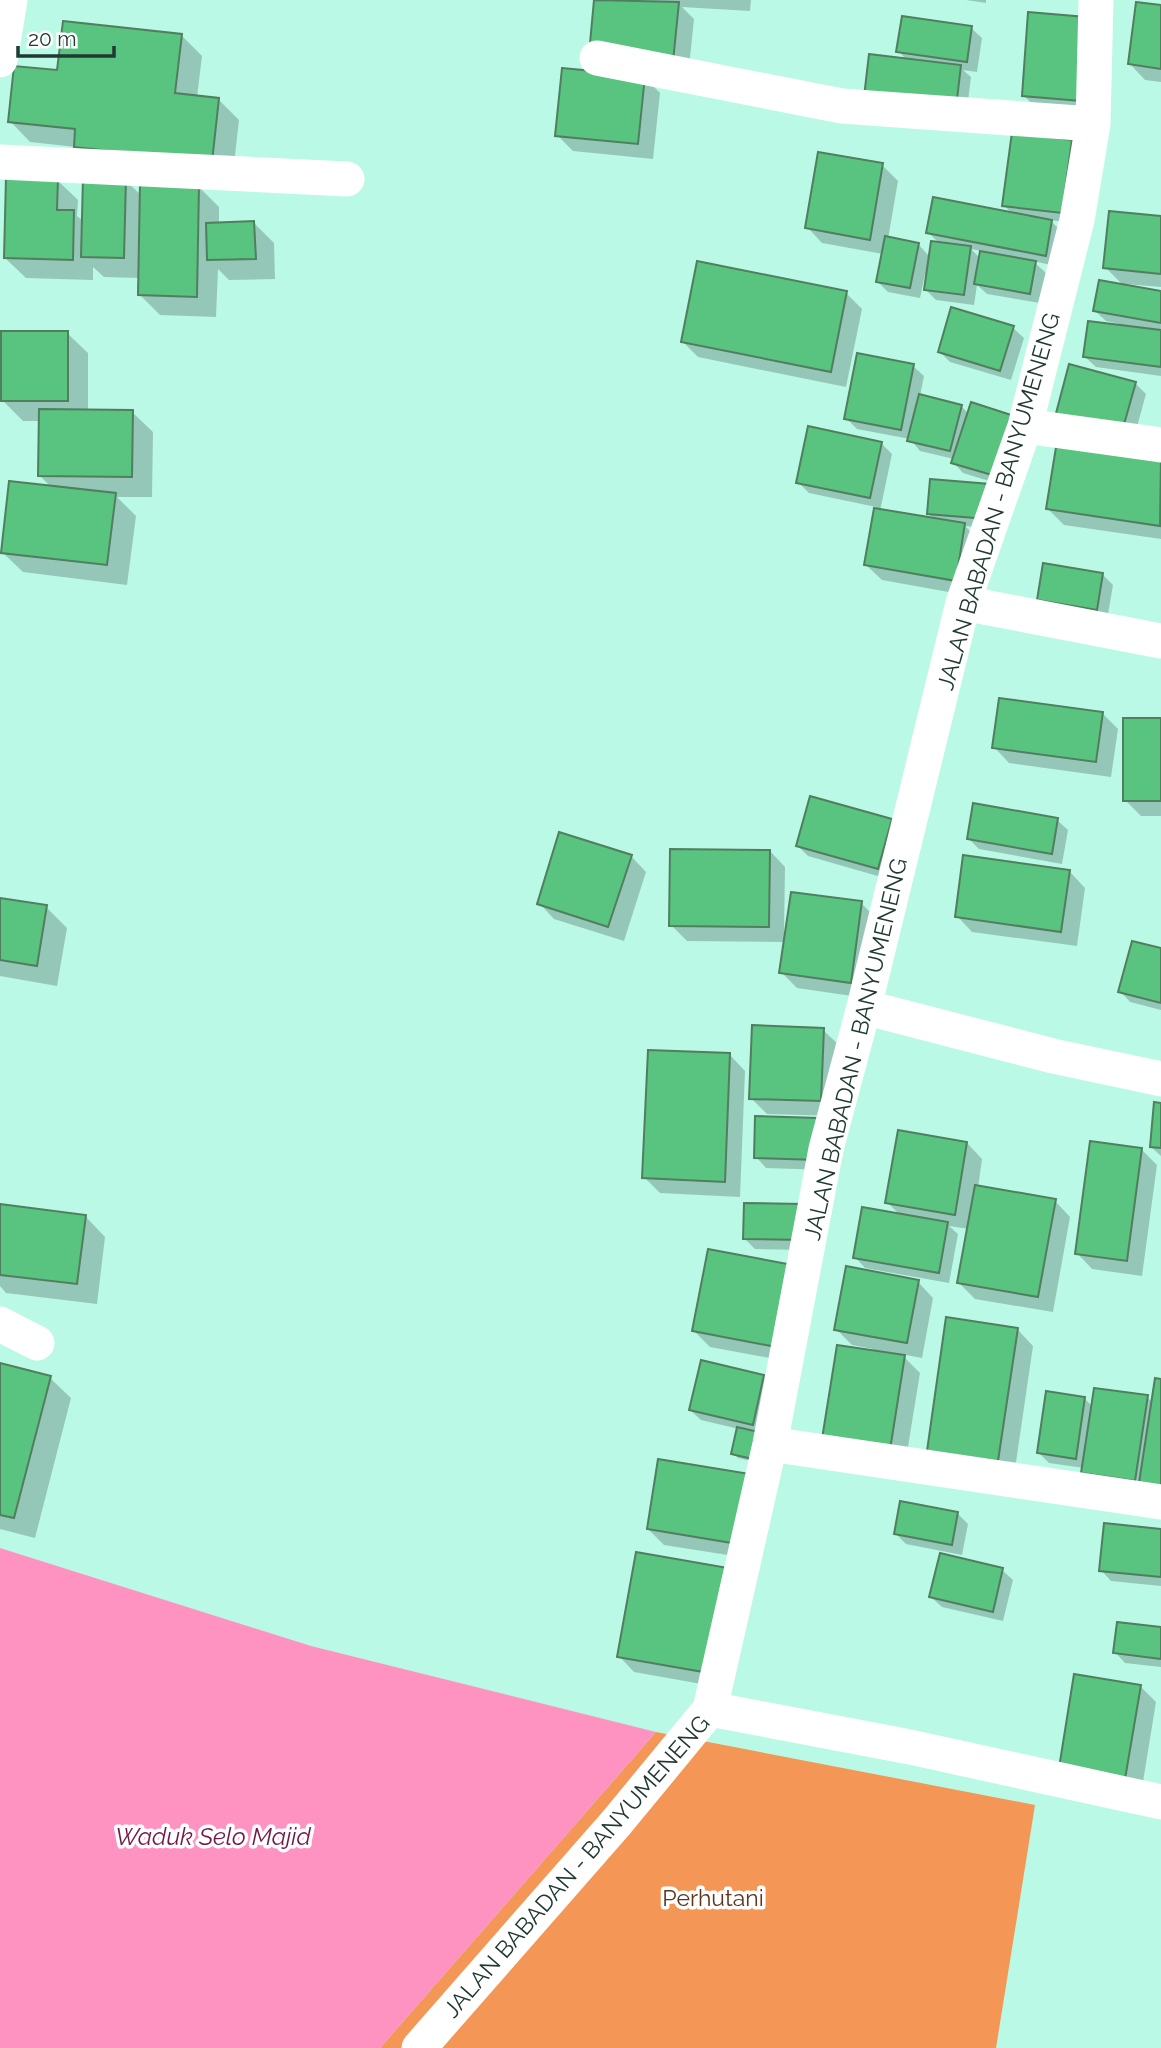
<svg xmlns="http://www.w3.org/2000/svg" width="1161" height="2048" font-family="Raleway,sans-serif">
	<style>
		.forest { fill: #f49655 }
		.water { fill: #fe93c1 }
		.shadow { fill: #0003; fill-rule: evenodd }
		.building { fill: #59c380; stroke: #517e5f; stroke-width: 2 }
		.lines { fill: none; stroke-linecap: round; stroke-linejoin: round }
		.street { stroke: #fff; stroke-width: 35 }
		.labels { text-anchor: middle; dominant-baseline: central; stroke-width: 7; stroke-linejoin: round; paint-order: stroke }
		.street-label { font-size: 23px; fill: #203932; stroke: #fff }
		.park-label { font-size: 23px; fill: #5d361c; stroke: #fff }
		.water-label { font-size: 24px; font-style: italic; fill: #741748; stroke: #fff }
	</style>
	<rect width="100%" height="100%" fill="#baf9e5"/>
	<path class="forest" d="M656 1732 1035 1805 996 2048H380Z"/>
	<path class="water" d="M0 1548 311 1646 656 1732 380 2048H0Z"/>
	<path class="shadow" d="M596 0H751L750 11 682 7 694 19 688 77 591 53Z
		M966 0H986V3Z
		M1161 7V82L1145 80 1130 64Z
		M1030 14 1096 116 1040 111 1024 96Z
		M971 28 982 38 977 72 963 70 971 77 966 117 898 51Z
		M181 35 202 56 197 97 219 100 239 120 232 182 96 167 76 147 30 142 10 121 59 72Z
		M644 77 660 93 653 159 573 151 557 135Z
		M1071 142 1081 152 1072 223 1050 220 1062 232 1056 266 1033 261 1046 273 1040 303 987 294 977 285 974 305 936 300 926 290 928 274H925L920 298 888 292 877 281 883 254 822 243 807 227 882 165 898 181 888 239 918 244 930 257 940 244 928 232 1012 214 1004 205ZM971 249 982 251 981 259Z
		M57 180 78 200 77 216 84 222 125 180 142 196 198 186 219 207V224L254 223 274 243 275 279 229 280 218 269 216 317 160 315 140 295V278L104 277 93 267V280L26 278 5 258Z
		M1161 218V287L1126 284V286L1161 293V376L1096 367 1085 357 1119 327V324L1106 321 1095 311 1124 286 1105 267Z
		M846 293 862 309 846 387 698 357 682 341Z
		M1013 328 1024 338 1011 380 950 362 940 352Z
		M67 333 88 353V411L132 412 153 432 152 497H117L136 516 127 585 23 572 2 552 52 488 40 476V421H23L2 400Z
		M913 366 924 376 920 396 961 406 969 414 1002 485 963 473 953 462 954 459 920 451 910 439 857 429 846 418Z
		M1135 383 1146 394 1132 445 1067 427Z
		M882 444 892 454 880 511 935 520 928 513 931 481 997 529 965 526 980 541 971 596 882 580 866 565 876 507 809 493 798 482Z
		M1161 458V539L1064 525 1048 509Z
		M1103 575 1113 585 1107 620 1049 610Z
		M1102 713 1118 729 1111 777 1009 763 994 747Z
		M1161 719V816H1141L1125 800Z
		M1057 820 1068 830 1062 864 979 849 969 839Z
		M891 821 902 831 888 879 808 856 798 846Z
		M770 851 785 867 784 933 861 903 877 919 866 998 797 988 781 972 786 942 687 941 671 925Z
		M631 856 646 872 624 941 554 919 539 903Z
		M1070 872 1085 888 1077 946 972 932 957 916Z
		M0 899 46 907 67 928 57 986 0 976Z
		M1161 950V1010L1130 1002 1120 991Z
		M823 1030 839 1045 836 1116 767 1114 751 1098Z
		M730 1055 745 1071 740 1197 660 1193 644 1177Z
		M1161 1105V1156L1151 1147Z
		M757 1118 827 1170 766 1168 756 1157Z
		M967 1143 982 1159 978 1188 1055 1201 1070 1217 1053 1312 975 1299 959 1283 969 1229 949 1226 958 1234 949 1283 865 1268 855 1257 900 1215 887 1202Z
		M1141 1149 1157 1165 1142 1276 1092 1269 1077 1253Z
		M745 1204 811 1250 755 1249 745 1239Z
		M0 1206 85 1216 105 1237 97 1304 6 1293 0 1286Z
		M710 1251 792 1362 710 1347 694 1331Z
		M918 1282 933 1298 922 1358 901 1354 920 1373 905 1465 824 1439 873 1349 852 1345 836 1329Z
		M1018 1330 1033 1346 1014 1476 944 1466Z
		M0 1365 50 1378 71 1398 35 1538 0 1529Z
		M764 1377 774 1387 765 1464 738 1458 733 1453 739 1429 701 1420 690 1410Z
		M1161 1380V1498L1084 1468 1049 1463 1039 1453 1084 1398 1093 1407 1147 1397 1153 1403Z
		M660 1461 760 1560 664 1545 648 1529Z
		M958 1514 968 1524 962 1555 906 1544 896 1534Z
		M1161 1530V1586L1111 1581 1101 1570Z
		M637 1554 724 1688 634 1672 619 1656Z
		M1002 1570 1013 1580 1003 1621 942 1607 931 1597Z
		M1161 1629V1667L1125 1663 1115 1652Z
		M1140 1686 1156 1702 1141 1794 1076 1783Z"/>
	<path class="building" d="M594 0 679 2 673 62 589 54Z
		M1136 2 1161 5V69L1128 64Z
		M1028 12 1086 17 1081 101 1022 96Z
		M902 16 972 26 967 62 896 52Z
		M63 21 182 34 175 93 219 98 212 162 74 147 75 129 8 122 14 66 57 70Z
		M869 54 961 65 956 108 864 97Z
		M562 68 645 76 638 144 555 136Z
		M1012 132 1072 140 1062 213 1002 206Z
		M818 152 883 163 870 240 805 228Z
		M6 177 58 178 57 210H74L73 260 4 258Z
		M83 177 126 178 124 258 81 257Z
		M140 184 199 185 197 297 138 295Z
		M933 197 1052 220 1046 256 926 233Z
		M1109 211 1161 216V274L1103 268Z
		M254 221 256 259 207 260 206 223Z
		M885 236 919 243 910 288 876 282Z
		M931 241 971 246 964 295 924 290Z
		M980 251 1036 261 1030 294 974 284Z
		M697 261 847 291 831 372 681 342Z
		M1099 280 1161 291V323L1093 311Z
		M951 307 1014 326 1000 371 938 352Z
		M1088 321 1161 330V367L1083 357Z
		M1 331H68V401H1Z
		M857 353 914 364 901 430 844 419Z
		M1069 364 1136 382 1121 435 1055 417Z
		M919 394 962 405 950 451 907 441Z
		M971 402 1011 415 992 475 951 463Z
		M39 409 133 410 132 477 38 476Z
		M808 426 882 442 870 498 796 483Z
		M1057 441 1161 456 1160 526 1046 509Z
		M930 479 990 484 987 519 927 514Z
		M9 481 116 493 107 565 1 553Z
		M874 508 965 523 956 581 864 565Z
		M1043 563 1103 573 1097 610 1037 600Z
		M999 698 1103 712 1096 762 992 748Z
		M1123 718H1161V801H1123Z
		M810 796 892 819 878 869 796 846Z
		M973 803 1058 818 1052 854 967 839Z
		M559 832 632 855 608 927 537 904Z
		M670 849 770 850 769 927 669 926Z
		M963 855 1070 870 1061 932 955 917Z
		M791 892 862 901 851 983 779 973Z
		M0 898 47 905 37 966 0 960Z
		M1132 941 1161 948V1003L1118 992Z
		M752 1025 824 1028 821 1101 749 1099Z
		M648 1050 730 1053 725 1182 642 1178Z
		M1154 1102 1161 1103V1148L1150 1147Z
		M755 1116 819 1118 818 1160 754 1158Z
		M898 1130 967 1142 955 1215 885 1203Z
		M1090 1141 1142 1148 1127 1261 1075 1254Z
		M975 1185 1056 1199 1038 1297 957 1283Z
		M744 1203 802 1204V1240L743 1239Z
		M0 1204 86 1215 77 1284 0 1275Z
		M862 1207 948 1222 939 1273 853 1258Z
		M708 1249 793 1265 776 1347 692 1331Z
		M846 1266 919 1280 907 1343 834 1330Z
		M946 1317 1018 1328 998 1461 927 1451Z
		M837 1345 905 1355 890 1450 822 1439Z
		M701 1360 764 1375 753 1425 689 1410Z
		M0 1363 51 1376 14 1518 0 1515Z
		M1155 1378 1161 1379V1486L1139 1483Z
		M1094 1388 1148 1395 1135 1481 1081 1473Z
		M1046 1391 1085 1397 1076 1459 1037 1453Z
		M737 1427 767 1434 761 1461 731 1454Z
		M658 1459 756 1475 744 1545 647 1529Z
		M900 1501 958 1512 952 1545 894 1534Z
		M1104 1523 1161 1529V1577L1099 1571Z
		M636 1552 728 1568 709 1673 617 1657Z
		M940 1553 1003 1568 993 1612 929 1597Z
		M1117 1622 1161 1627V1659L1113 1653Z
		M1074 1674 1141 1685 1125 1779 1059 1768Z"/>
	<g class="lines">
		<path class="street" d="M597 58 842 106 1093 124
			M0 60 10 0
			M0 162 347 179
			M1025 426 1161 445
			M963 603 1161 641
			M864 1007 1053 1056 1161 1079
			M0 1324 37 1343
			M770 1444 1161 1502
			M710 1709 910 1747 1161 1802
			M419 2048 617 1822 710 1709 770 1444 826 1149 864 1007 963 603 1025 426 1077 220 1093 124 1096 0"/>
	</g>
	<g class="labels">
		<g class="street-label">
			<text transform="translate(998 501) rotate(-74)">JALAN BABADAN - BANYUMENENG</text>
			<text transform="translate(855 1049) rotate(-77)">JALAN BABADAN - BANYUMENENG</text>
			<text transform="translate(576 1866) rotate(-49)">JALAN BABADAN - BANYUMENENG</text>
		</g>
		<g class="park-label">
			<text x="713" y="1897">Perhutani</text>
		</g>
		<g class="water-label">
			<text x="213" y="1836">Waduk Selo Majid</text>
		</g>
	</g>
	<path d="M18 46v10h96v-10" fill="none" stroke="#203932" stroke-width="3.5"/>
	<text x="28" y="46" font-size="21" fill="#203932" stroke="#ffffff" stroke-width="5" paint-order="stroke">20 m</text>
</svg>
